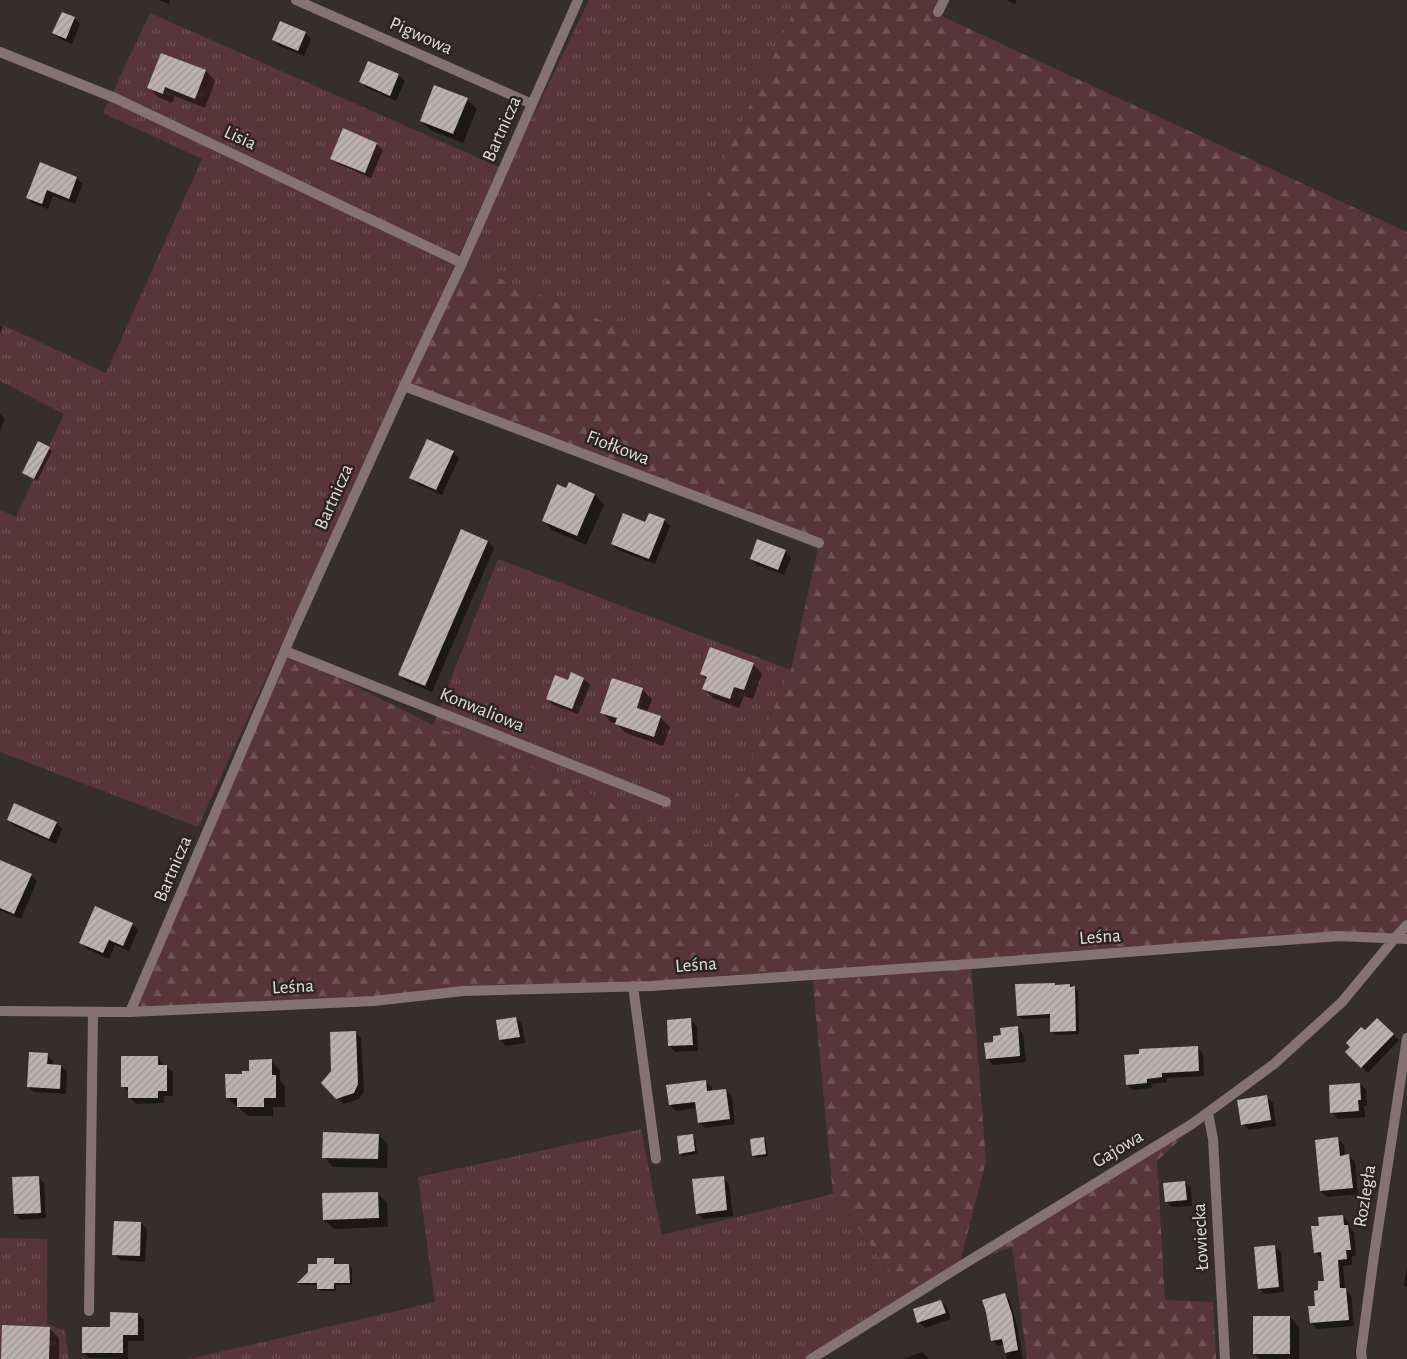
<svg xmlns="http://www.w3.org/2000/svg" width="1407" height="1359" font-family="'Alegreya Sans',sans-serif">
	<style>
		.grass { fill: url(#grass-tufts) }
		.forest { fill: url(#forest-firs) }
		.shadow { fill: #0007 }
		.building { fill: url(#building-hatch) }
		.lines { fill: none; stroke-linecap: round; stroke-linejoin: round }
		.minor { stroke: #857274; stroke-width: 10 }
		.labels { text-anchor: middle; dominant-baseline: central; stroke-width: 5; stroke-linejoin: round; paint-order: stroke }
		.street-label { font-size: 19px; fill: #e2dddd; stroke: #2c2324 }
	</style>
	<defs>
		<pattern id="grass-tufts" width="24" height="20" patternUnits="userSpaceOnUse" patternTransform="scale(1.25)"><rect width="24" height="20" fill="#57353a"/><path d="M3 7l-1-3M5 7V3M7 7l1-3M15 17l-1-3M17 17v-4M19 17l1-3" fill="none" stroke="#6f5256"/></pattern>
		<pattern id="forest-firs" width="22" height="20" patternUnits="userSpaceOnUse" patternTransform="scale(1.25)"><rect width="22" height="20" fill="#57353a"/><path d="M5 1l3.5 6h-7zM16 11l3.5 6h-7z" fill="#6f5256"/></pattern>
		<pattern id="building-hatch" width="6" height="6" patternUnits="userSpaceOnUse" patternTransform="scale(1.25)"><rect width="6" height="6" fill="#bcb1b3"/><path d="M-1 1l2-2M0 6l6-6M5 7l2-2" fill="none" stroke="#9e9597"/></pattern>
	</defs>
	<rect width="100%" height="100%" fill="#362d2e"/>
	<path class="grass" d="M589 0H799L641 338 462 263Z
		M150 13 499 167 198 827 0 752V510L16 517 64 414 0 381V325L1 324 106 373 202 159 103 113Z
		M498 559 791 670 712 847 433 725Z
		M641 1129 662 1235 833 1194 909 1297 811 1359H189L435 1302 418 1177Z
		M0 1238 47 1239V1324L65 1331 69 1359H0Z"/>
	<path class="forest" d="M799 0H938L933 12 1407 232V925L1395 938 971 965 986 1161 959 1266 1208 1113 1157 1161 1165 1300 1213 1302 1216 1359H1027L1012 1247 959 1267 909 1297 833 1194 812 974 130 1012 285 651 433 725 712 847 791 670 819 543 404 386 462 263 641 337Z"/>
	<path class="shadow" d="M159 0H170L169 4Z
		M1006 0H1017L1015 4Z
		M74 18 80 24 72 44 60 39 54 33Z
		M305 33 311 39 304 56 279 46 273 40Z
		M162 54 206 71 215 81 205 108 175 96 172 103 158 97 149 88Z
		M369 62 399 75 405 81 396 101 367 88 361 82Z
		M467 99 477 109 463 143 431 130 421 121Z
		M344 130 377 144 383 150 371 178 338 164 331 158Z
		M76 178 83 184 75 204 53 196 48 209 34 204 28 198Z
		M0 324 3 327 0 333Z
		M0 414 5 419 0 431Z
		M39 443 52 451 37 481 24 473Z
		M453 452 459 458 442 495 417 484 411 478Z
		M570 484 595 495 604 505 586 545 552 530 543 520 567 490Z
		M664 520 670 526 655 564 618 550 612 544Z
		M462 531 488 542 494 548 432 692 406 681 400 675Z
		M785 551 791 558 784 575 757 565 751 559Z
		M753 664 762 674 753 699 744 696 739 708 713 698 704 689 707 680 701 674Z
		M584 679 590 685 578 714 553 705 547 699Z
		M613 679 643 690 652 699 647 713 660 717 670 727 663 746 626 733 616 723 611 722 602 712Z
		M8 820 56 823 62 829 56 844 14 826Z
		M0 864 31 875 37 881 21 919 0 910Z
		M132 924 138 930 129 951 115 945 109 959 87 949 81 943Z
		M1070 985 1078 991 1079 1034 1055 1035 1052 1031 1051 1018 1022 1019 1018 1016 1056 986Z
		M516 1018 522 1024 525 1043 506 1046 500 1040 497 1021Z
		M691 1020 697 1026 698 1051 675 1052 669 1046Z
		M1377 1020 1399 1040 1368 1073 1347 1052Z
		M1017 1028 1023 1034 1026 1062 993 1065 987 1058 994 1044 1002 1036Z
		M355 1032 361 1038 364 1091 359 1099 344 1104 323 1083 333 1071Z
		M1197 1048 1203 1053 1204 1076 1167 1078V1082L1151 1084 1152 1088 1133 1090 1128 1085Z
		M47 1055 53 1061V1066H61L67 1072 66 1094 34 1092 28 1086Z
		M157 1057 163 1064 164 1066H166L173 1072V1096H164V1103L136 1104 130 1098 129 1092 123 1086Z
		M271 1061 280 1070V1081L285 1086V1107H273V1116H248L227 1098 244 1075Z
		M706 1081 712 1087V1092L726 1090 732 1096 735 1124 705 1128 699 1122 697 1108 676 1111 670 1105Z
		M1360 1084 1366 1090 1367 1105 1364 1106 1365 1117 1338 1119 1332 1112Z
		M1266 1097 1273 1103 1276 1126 1249 1130 1243 1124Z
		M378 1135 388 1144 387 1168 333 1167 324 1157Z
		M692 1135 695 1138 697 1154 683 1156 680 1153Z
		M764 1139 766 1141 768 1156 756 1158 754 1155Z
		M1338 1139 1344 1145 1345 1156H1349L1355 1162 1358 1194 1327 1197 1321 1191Z
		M38 1177 44 1183 46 1218 21 1220 15 1214Z
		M723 1178 729 1184 733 1216 703 1219 697 1213Z
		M1184 1182 1191 1188 1192 1206 1172 1207 1166 1201Z
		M377 1193 387 1203 388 1227 334 1229 324 1219Z
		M1342 1216 1349 1222V1227L1354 1232 1356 1256H1352V1265L1343 1266 1345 1289 1351 1295 1354 1326 1317 1329 1311 1322 1317 1307 1320 1291 1325 1282 1323 1258H1321L1315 1252 1321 1227Z
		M141 1223 147 1229 145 1262 120 1260 114 1254Z
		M1274 1246 1281 1252 1284 1292 1265 1294 1259 1288Z
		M334 1259 336 1262V1265H349L352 1268V1285H336V1291H321L318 1288V1285H301L299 1283 318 1265Z
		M1407 1266V1287L1404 1285Z
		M1004 1294 1009 1299 1016 1321 1023 1359H1007L1004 1344 998 1346 992 1340Z
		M941 1301 947 1307 951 1319 925 1328 919 1322Z
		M138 1314 144 1320V1341H128V1359L89 1358 83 1352 111 1329Z
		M1290 1317 1299 1327V1359H1260L1254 1354Z
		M50 1329 59 1338V1359H2Z
		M922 1352 929 1359H903Z"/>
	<path class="building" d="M62 12 75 17 66 39 52 33Z
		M280 21 306 32 298 51 272 40Z
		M161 53 206 70 195 99 165 87 163 94 147 88Z
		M368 61 399 74 390 96 359 82Z
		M434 85 468 98 453 134 420 121Z
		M343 128 377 143 365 173 330 159Z
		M40 162 77 177 69 199 47 190 42 204 26 198Z
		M427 439 454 451 436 490 409 478Z
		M38 441 50 447 34 479 22 473Z
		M569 482 595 494 577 536 542 521 557 484 566 488Z
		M623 513 645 522 649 513 665 519 649 559 611 544Z
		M461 529 488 541 425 686 398 675Z
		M757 539 786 550 778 570 750 559Z
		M710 647 754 663 744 690 734 687 730 699 702 689 707 677 700 674Z
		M571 672 584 678 572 709 546 699 555 675 568 680Z
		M612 678 643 688 637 708 661 716 654 737 615 724 617 718 600 713Z
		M14 803 57 822 49 839 7 820Z
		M0 860 32 874 14 914 0 908Z
		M95 906 133 923 123 946 109 940 103 953 79 943Z
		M1055 983V985L1070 984V987L1075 986 1076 1031 1050 1032V1014L1017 1016 1015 984Z
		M516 1017 520 1037 499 1040 496 1020Z
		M691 1018 693 1045 668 1046 667 1020Z
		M1377 1018 1394 1034 1361 1068 1345 1052 1350 1047 1346 1043 1361 1027 1365 1030Z
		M1018 1026 1020 1056 986 1059 984 1043 993 1042V1036L1001 1035 1000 1028Z
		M356 1031 358 1084 354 1093 336 1099 321 1083 331 1071 330 1032Z
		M1198 1046 1199 1071 1162 1073V1077L1147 1079V1083L1126 1085 1124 1055 1139 1054V1049Z
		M29 1052 48 1053 47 1064 61 1065 60 1089 27 1087Z
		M121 1056H158V1065H167V1091H158V1098H128V1087H121Z
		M272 1059V1075H276V1098H264V1107H237V1098H226L225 1074H242V1071H249V1060Z
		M706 1080 707 1091 726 1089 730 1119 698 1123 695 1102 669 1105 666 1085Z
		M1360 1083 1361 1100H1358L1359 1111 1330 1113 1329 1085Z
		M1267 1095 1271 1120 1241 1125 1237 1100Z
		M323 1132 379 1134 378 1159 322 1158Z
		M693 1134 695 1151 679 1154 677 1136Z
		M764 1137 766 1154 752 1156 750 1139Z
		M1338 1137 1340 1156 1349 1154 1353 1188 1320 1191 1315 1140Z
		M39 1176 41 1213 14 1214 12 1177Z
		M724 1176 727 1210 696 1214 692 1179Z
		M1185 1181 1187 1200 1165 1202 1163 1183Z
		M378 1192 379 1218 323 1220 322 1193Z
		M1343 1215 1344 1225H1348L1351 1250H1346L1347 1259 1338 1260 1340 1288H1346L1349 1320 1310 1323 1308 1306H1315L1314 1291 1318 1290V1281H1324L1321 1252 1314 1253 1311 1226H1319L1318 1217Z
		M114 1221 141 1222 140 1256 112 1255Z
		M1275 1245 1279 1287 1258 1289 1254 1247Z
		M317 1258H334V1264H349L350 1283H334V1289H317V1283H297L308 1272V1264H317Z
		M1005 1293 1012 1314 1018 1350 1005 1353 1002 1339 991 1341 986 1312 982 1300Z
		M941 1300 946 1313 917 1323 913 1309Z
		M110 1312 138 1313V1335H123V1353H82V1327H110Z
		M1253 1316H1290V1354H1253Z
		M2 1325 50 1327 49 1359H1Z"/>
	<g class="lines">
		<path class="minor" d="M296 0 532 104
			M938 12 944 0
			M0 52 115 98 462 263
			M404 386 819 543
			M285 651 666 802
			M633 986 656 1159
			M0 1011 130 1012 374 1001 463 991 651 986 971 964 1338 936 1407 939
			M130 1012 294 629 404 386 462 263 578 0
			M1208 1113 1213 1139 1225 1359
			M89 1311 93 1012
			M811 1359 959 1267 1192 1124 1274 1064 1342 1002 1395 938 1407 925
			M1362 1359 1361 1352 1374 1255 1407 1038"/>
	</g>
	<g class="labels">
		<g class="street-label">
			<text transform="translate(421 36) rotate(24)">Pigwowa</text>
			<text transform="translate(502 129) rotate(-66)">Bartnicza</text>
			<text transform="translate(240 138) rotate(25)">Lisia</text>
			<text transform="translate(618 448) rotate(21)">Fiołkowa</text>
			<text transform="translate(334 497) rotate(-66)">Bartnicza</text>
			<text transform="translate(482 710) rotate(22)">Konwaliowa</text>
			<text transform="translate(173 869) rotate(-67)">Bartnicza</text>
			<text transform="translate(1100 937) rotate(-4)">Leśna</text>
			<text transform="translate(696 965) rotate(-4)">Leśna</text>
			<text transform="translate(293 987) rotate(-3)">Leśna</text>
			<text transform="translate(1118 1149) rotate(-31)">Gajowa</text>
			<text transform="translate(1365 1196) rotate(-81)">Rozległa</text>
			<text transform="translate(1201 1237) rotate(-93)">Łowiecka</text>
		</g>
	</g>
</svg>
